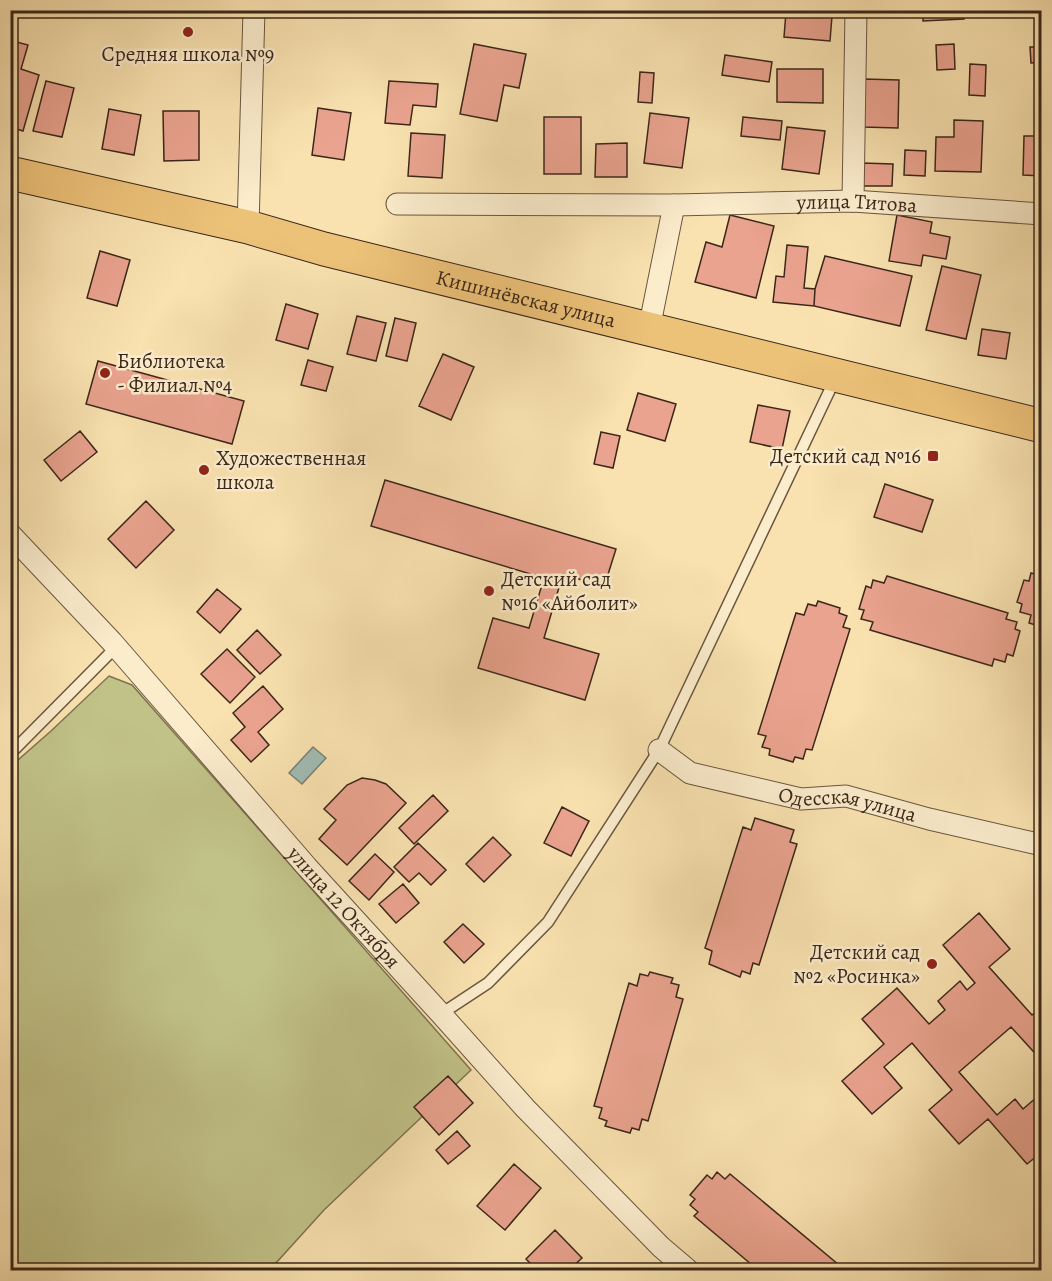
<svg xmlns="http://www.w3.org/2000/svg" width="1052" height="1281" font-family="Alegreya,serif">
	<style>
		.green { fill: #c1c288; stroke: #7e7451; stroke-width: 1.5 }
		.water { fill: #a0bcb4; stroke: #788076; stroke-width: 1.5 }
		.building { fill: #eaa38f; stroke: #3b271a; stroke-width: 1.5 }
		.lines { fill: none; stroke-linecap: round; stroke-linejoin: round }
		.lane-casing { stroke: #6a5640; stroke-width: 13 }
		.street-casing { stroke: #6a5640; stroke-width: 23 }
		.primary-casing { stroke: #3b271a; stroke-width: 35 }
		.lane { stroke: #fbeccc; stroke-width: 10 }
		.street { stroke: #fbeccc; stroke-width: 21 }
		.primary { stroke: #ecc178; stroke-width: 33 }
		.poi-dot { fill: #8f2418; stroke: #fbeccc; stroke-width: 2 }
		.labels { text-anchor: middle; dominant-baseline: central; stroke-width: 5; stroke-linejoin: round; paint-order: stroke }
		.poi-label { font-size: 21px; fill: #3b271a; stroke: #fbeccc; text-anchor: start }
		.street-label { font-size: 21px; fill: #3b271a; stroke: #fbeccc }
	</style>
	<rect width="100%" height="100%" fill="#f9e2b0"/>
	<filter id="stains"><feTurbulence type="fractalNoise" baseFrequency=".00333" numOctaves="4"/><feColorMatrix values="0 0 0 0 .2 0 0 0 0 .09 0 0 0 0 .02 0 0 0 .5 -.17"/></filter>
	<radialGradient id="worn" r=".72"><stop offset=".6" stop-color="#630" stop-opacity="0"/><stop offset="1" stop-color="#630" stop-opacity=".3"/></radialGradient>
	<path class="green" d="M109 676 132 685 471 1070 324 1210 276 1263 284 1270H11L10 767 51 731Z"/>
	<path class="water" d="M313 747 326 758 302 784 289 773Z"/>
	<path class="building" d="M923 10H964V19L923 21Z
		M786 12 832 16 830 41 784 37Z
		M13 41 28 45 21 69 39 75 23 131 10 127V50Z
		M474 44 526 54 519 88 504 85 497 121 460 114Z
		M954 44 955 69 937 70 936 45Z
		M1030 47H1042V62L1031 63Z
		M725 55 772 62 769 82 722 75Z
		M970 64 986 65 985 96 969 95Z
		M777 69H823V103L777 102Z
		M640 72 654 73 652 103 638 102Z
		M864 79 899 80 898 128 863 127Z
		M46 81 74 88 62 137 33 131Z
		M389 81 438 84 436 107 413 105 410 125 385 123Z
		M318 108 351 113 344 160 312 155Z
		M109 109 141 115 134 155 102 149Z
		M163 111H199V160L164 161Z
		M650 113 689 118 682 168 644 163Z
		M544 117H581V174H544Z
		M743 117 782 121 780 140 741 136Z
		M954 120 983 121 981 172 935 171 936 137H954Z
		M787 127 825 131 819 174 782 169Z
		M411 133 445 135 442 178 408 176Z
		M1024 136H1042V176L1023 175Z
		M627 143V177H595L596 144Z
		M905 150 926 151 925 176 904 175Z
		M862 163 893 164 892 186H862Z
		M730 215 774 226 756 298 695 282 706 242 722 247Z
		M897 215 932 222 930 233 950 237 946 259 923 255 921 266 889 261Z
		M787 245 808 247 804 288 815 289 814 306 773 302 776 276 784 277Z
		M100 251 130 260 117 306 87 298Z
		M825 256 912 276 900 326 814 306 815 289Z
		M942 266 981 275 966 339 926 330Z
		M286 304 318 314 308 349 276 340Z
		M357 316 386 323 376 361 347 354Z
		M395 318 416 323 407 361 386 356Z
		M982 329 1010 333 1006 359 978 355Z
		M443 354 474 367 451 420 419 406Z
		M308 360 333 367 326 391 301 385Z
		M98 361 244 401 232 444 86 404Z
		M638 393 676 404 665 441 627 430Z
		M758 405 790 411 782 449 750 442Z
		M80 431 97 452 61 481 44 460Z
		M601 432 620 436 613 468 594 464Z
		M385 480 616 549 604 587 563 574 544 638 599 654 585 700 478 668 493 618 529 628 544 578 371 526Z
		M885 484 933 500 922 532 874 517Z
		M146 501 174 530 136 568 108 539Z
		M1031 573 1042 576V627L1029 623 1031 615 1020 612 1022 604 1017 602 1024 580 1029 581Z
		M887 576 1008 613 1006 619 1017 622 1015 629 1020 631 1013 656 1007 654 1005 662 994 659 992 666 870 630 873 622 861 619 864 610 859 609 866 586 871 588 873 580 884 583Z
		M217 589 241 609 220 633 197 612Z
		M818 601 840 608 839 613 847 616 843 627 850 629 812 750 806 749 803 759 795 757 793 762 769 755 770 749 762 747 766 736 758 734 796 613 804 615 808 604 816 606Z
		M257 630 281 655 260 674 237 650Z
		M227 649 255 677 230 703 201 674Z
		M263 686 283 709 258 732 269 745 251 762 231 740 245 727 233 713Z
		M362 778 375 780 386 784 406 803 347 865 319 839 336 820 324 809 347 785Z
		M433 795 448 811 414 844 399 828Z
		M562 807 589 821 571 856 544 843Z
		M755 818 794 830 790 842 797 844 759 965 753 963 750 974 742 971 740 977 709 964 712 951 705 948 743 827 751 830Z
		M493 837 511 855 484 882 466 864Z
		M418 843 446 870 431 885 419 873 409 882 394 867Z
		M375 854 394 872 369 900 349 881Z
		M403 884 419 903 396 923 379 904Z
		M979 913 1010 949 989 967 1032 1015 1042 1007V1061L1011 1027 959 1072 997 1115 1015 1099 1023 1109 1037 1097 1042 1102V1152L1027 1164 988 1119 959 1144 929 1110 952 1090 912 1043 884 1067 902 1088 872 1114 842 1081 884 1044 862 1019 897 988 929 1024 945 1010 938 1001 960 981 967 990 975 983 943 945Z
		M463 924 484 944 464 963 444 942Z
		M650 972 673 978 671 983 679 985 676 997 683 999 648 1121 642 1119 639 1130 632 1128 630 1133 605 1126 607 1121 599 1118 602 1108 594 1106 629 983 637 986 640 974 648 976Z
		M448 1076 473 1103 439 1135 414 1107Z
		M457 1131 470 1146 448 1164 436 1150Z
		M514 1164 541 1188 505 1230 477 1206Z
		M717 1172 725 1179 730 1174 845 1270H758L694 1216 698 1212 690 1205 695 1199 690 1195 707 1175 712 1179Z
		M555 1230 582 1258 569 1270H537L526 1259Z"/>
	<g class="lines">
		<defs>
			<path id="lane" d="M10 754 116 647
				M441 1014 488 983 548 922 659 750 836 377"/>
			<g id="street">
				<path d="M853 201 856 10"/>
				<path id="s1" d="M397 204 674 205 853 201 1042 214"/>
				<path d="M248 227 254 10"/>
				<path d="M649 329 674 205"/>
				<path id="s2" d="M10 534 112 642 307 867 441 1014 525 1108 661 1247 688 1270"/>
				<path id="s3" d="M659 750 690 773 801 799 846 796 929 819 1042 845"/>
			</g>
			<g id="primary">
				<path id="s4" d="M10 173 248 227 324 249 1042 426"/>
			</g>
		</defs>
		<use href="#lane" class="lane-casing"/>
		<use href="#street" class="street-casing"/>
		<use href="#primary" class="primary-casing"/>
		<use href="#lane" class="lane"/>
		<use href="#street" class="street"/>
		<use href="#primary" class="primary"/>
	</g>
	<g class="poi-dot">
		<circle cx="188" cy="32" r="6"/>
		<circle cx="105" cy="373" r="6"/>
		<rect x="927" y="450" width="12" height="12" rx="3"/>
		<circle cx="204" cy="470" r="6"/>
		<circle cx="489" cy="591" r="6"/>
		<circle cx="932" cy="964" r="6"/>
	</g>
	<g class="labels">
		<g class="poi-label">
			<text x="188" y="54" text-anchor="middle">Средняя школа №9</text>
			<text x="117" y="361">Библиотека<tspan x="117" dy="24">- Филиал №4</tspan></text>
			<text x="921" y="456" text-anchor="end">Детский сад №16</text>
			<text x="216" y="458">Художественная<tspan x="216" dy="24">школа</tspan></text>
			<text x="501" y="579">Детский сад<tspan x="501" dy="24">№16 «Айболит»</tspan></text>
			<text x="920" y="952" text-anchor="end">Детский сад<tspan x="920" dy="24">№2 «Росинка»</tspan></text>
		</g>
		<g class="street-label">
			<text stroke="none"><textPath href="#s1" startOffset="460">улица Титова</textPath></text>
			<text stroke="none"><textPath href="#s4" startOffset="531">Кишинёвская улица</textPath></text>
			<text stroke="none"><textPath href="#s3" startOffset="200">Одесская улица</textPath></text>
			<text stroke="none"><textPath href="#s2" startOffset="501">улица 12 Октября</textPath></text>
		</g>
	</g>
	<rect width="1052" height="1281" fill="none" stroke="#f9e2b0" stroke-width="36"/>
	<rect x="12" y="12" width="1028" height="1257" fill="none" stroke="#3b271a" stroke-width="3"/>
	<rect x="18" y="18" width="1016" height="1245" fill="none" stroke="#3b271a" stroke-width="1.5"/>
	<rect width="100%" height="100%" filter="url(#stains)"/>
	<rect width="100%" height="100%" fill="url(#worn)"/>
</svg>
